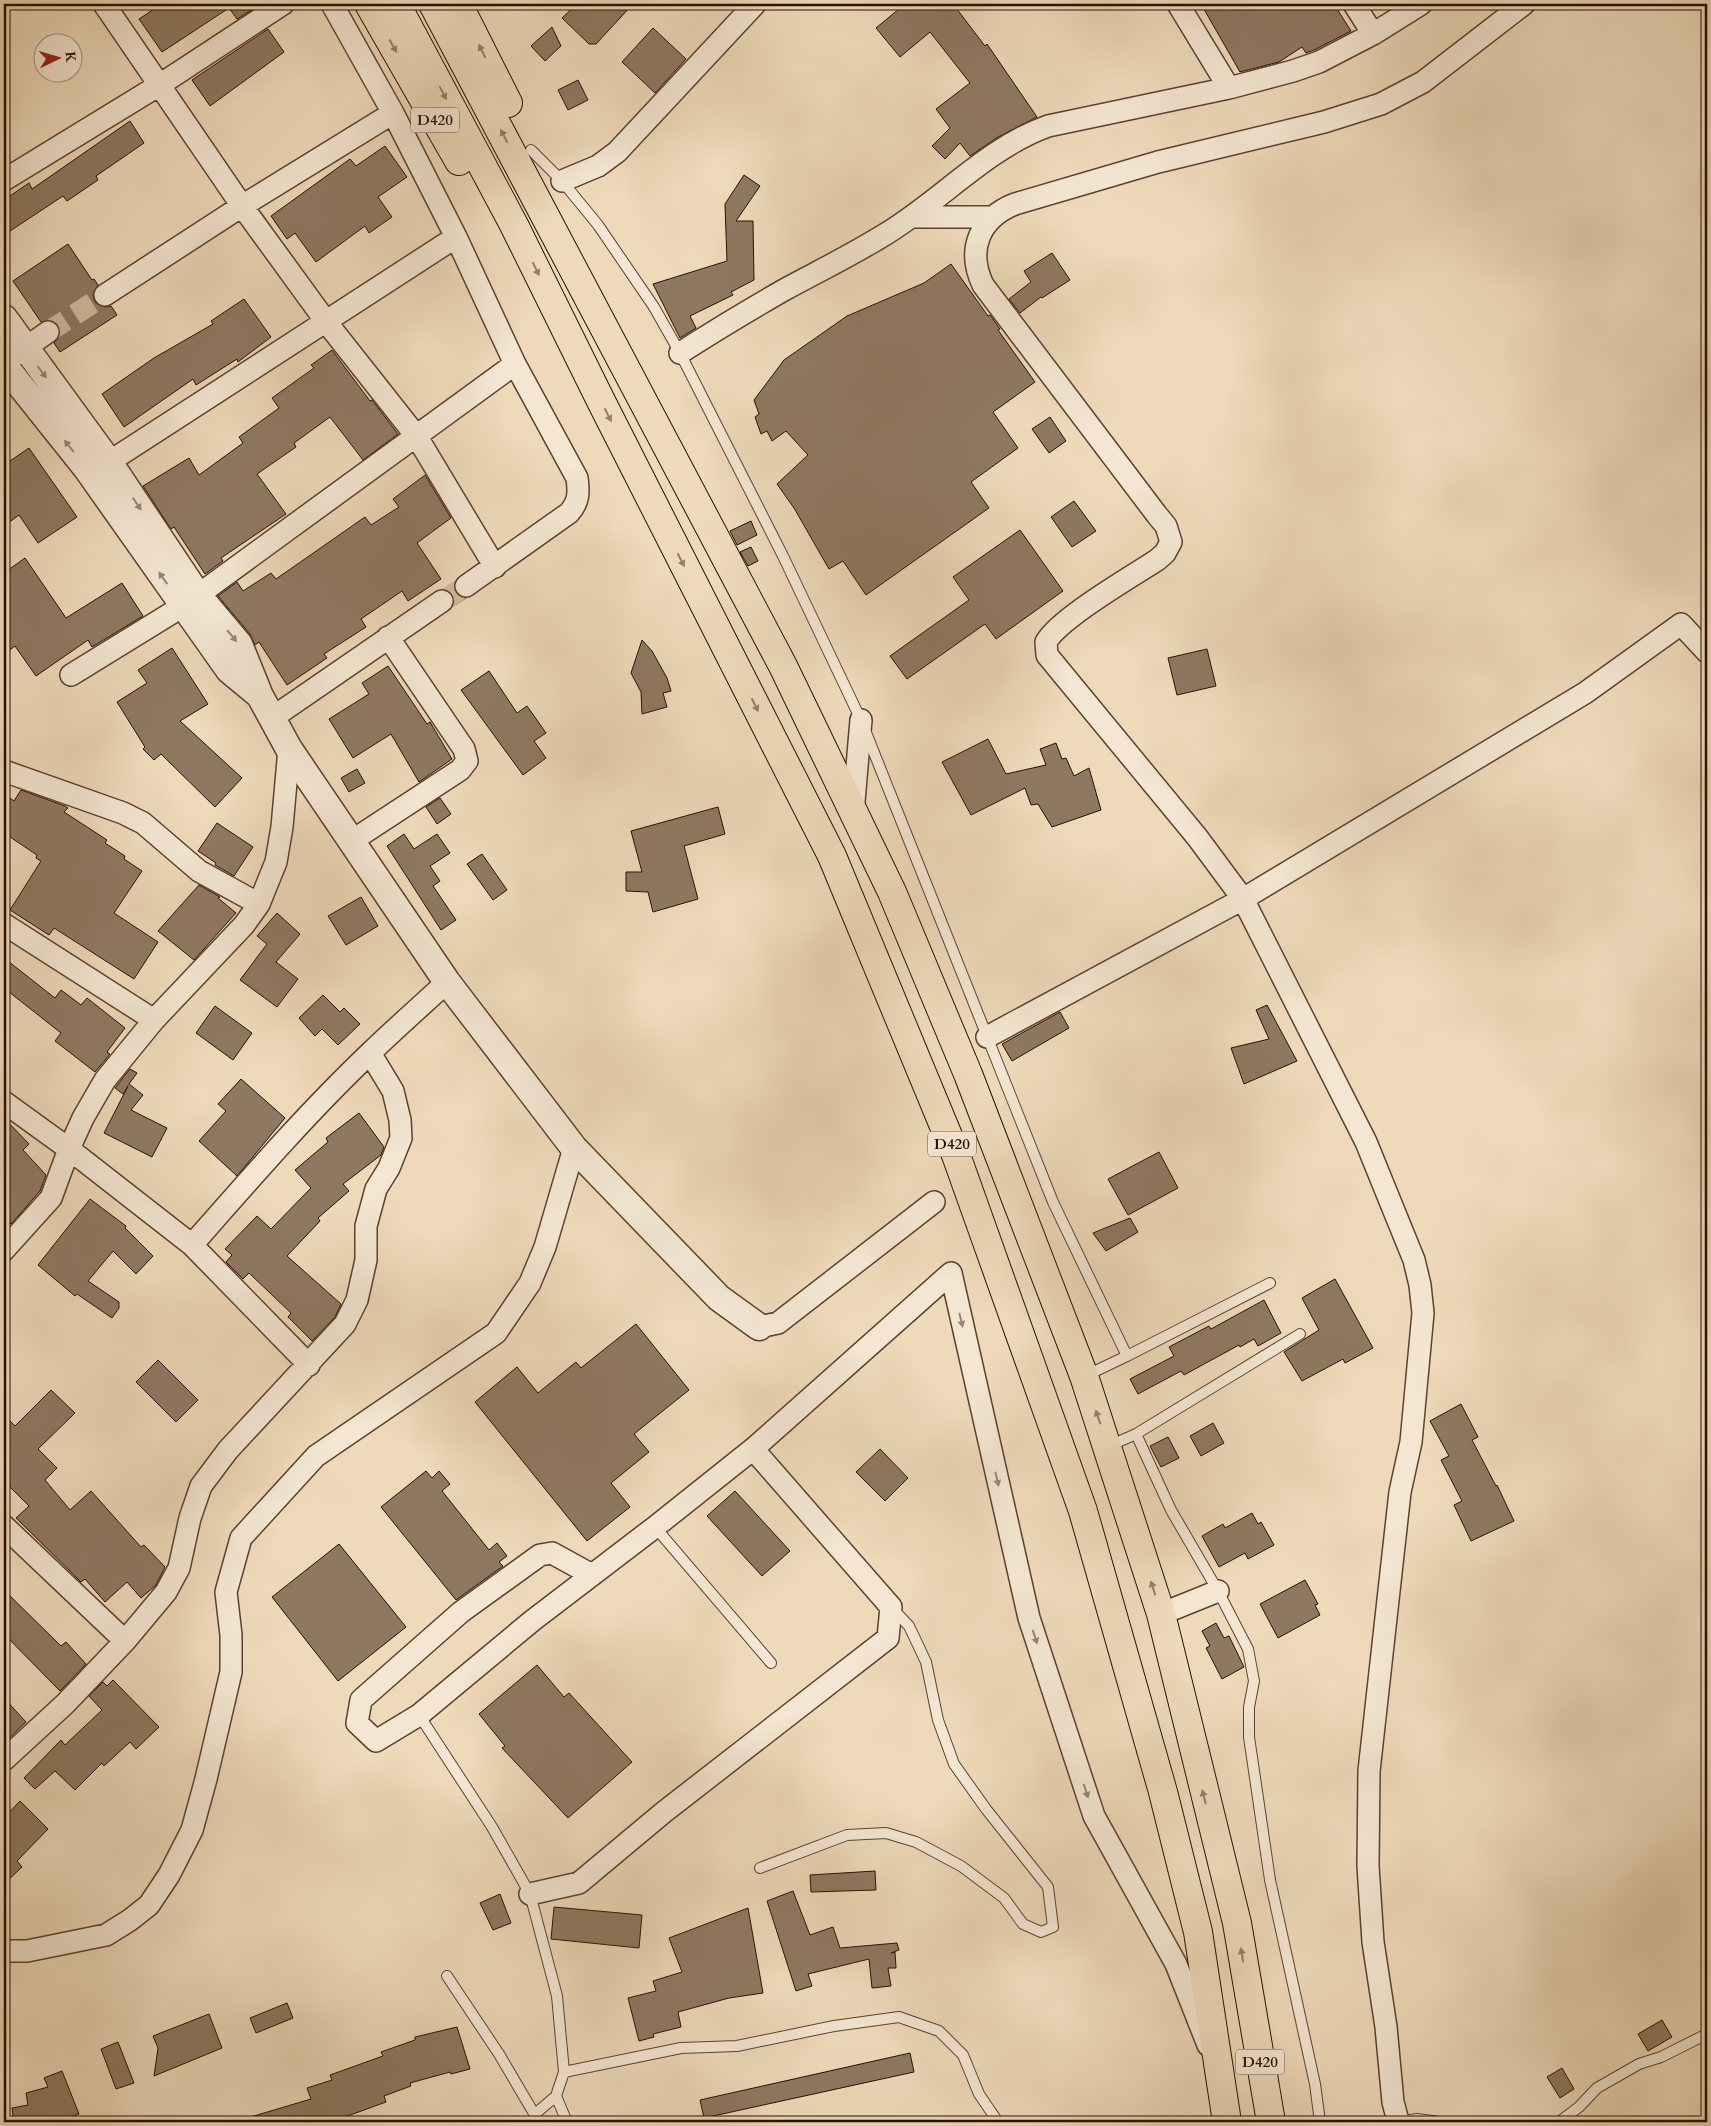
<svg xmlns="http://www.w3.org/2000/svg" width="1711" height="2126" font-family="Cardo,serif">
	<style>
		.building { fill: #8f7861; stroke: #290f00 }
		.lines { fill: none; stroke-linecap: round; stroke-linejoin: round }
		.minor-tunnel { stroke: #d0bb9e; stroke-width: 21; stroke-dasharray: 21 11; stroke-linecap: butt }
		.service-casing { stroke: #5a422e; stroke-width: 12 }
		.minor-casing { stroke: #5a422e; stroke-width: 24 }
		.tertiary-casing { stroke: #5a422e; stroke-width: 29 }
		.trunk-casing { stroke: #290f00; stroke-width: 30 }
		.service { stroke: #f4e6d2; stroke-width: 10 }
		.minor { stroke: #f4e6d2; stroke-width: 21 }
		.tertiary { stroke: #f4e6d2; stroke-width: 26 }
		.trunk { stroke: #eed9ba; stroke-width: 28 }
		.oneway { fill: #957e66 }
		.oneway2 { fill: #998574 }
		.labels { text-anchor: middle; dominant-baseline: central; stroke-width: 4; stroke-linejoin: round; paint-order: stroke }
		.shield { fill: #f4e6d2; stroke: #66503f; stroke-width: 1 }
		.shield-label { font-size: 15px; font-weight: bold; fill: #290f00 }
	</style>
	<rect width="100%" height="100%" fill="#eed9ba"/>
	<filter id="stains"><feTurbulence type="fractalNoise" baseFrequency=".004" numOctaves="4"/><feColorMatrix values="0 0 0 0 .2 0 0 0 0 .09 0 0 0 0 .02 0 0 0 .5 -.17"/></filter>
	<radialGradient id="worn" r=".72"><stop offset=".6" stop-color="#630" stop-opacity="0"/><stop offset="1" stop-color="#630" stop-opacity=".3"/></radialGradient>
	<path class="building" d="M162 4H261L237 19 229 8 162 52 139 19Z
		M577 4H633L596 44H589L562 18Z
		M905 4H953L985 46 987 44 1037 117 998 137 970 156 960 143 945 159 932 146 950 128 936 109 970 83 930 32 900 57 876 28Z
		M1201 4H1334L1351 31 1314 50 1306 53 1302 47 1279 62 1240 72Z
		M552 27 561 46 545 61 531 46Z
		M653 28 686 59 655 93 622 62Z
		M268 29 284 52 210 106 192 80Z
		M578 80 588 100 568 110 558 90Z
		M130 121 144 143 96 176 98 180 67 201 63 196 4 235V200L29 183 32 189Z
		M385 146 407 177 378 197 392 217 369 233 365 226 316 262 295 233 287 239 271 216 350 159 356 166Z
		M744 175 760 186 736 221H753L754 280 731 292 733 295 690 316 696 328 680 338 653 284 727 261 725 204Z
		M68 244 92 280 94 279 98 285 93 295 95 302 105 307 111 306 117 315 60 352 54 343 59 337 58 325 53 321 41 322 13 281Z
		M1052 253 1070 280 1042 298 1041 297 1020 313 1009 299 1031 282 1024 271Z
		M951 264 988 316 990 315 1000 329 998 330 1035 382 993 412 1018 448 971 482 989 508 866 595 843 561 829 569 794 508 777 484 808 455 786 431 772 441 767 431 761 434 755 417 759 414 754 400 784 360 847 316 924 283Z
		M244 299 271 337 238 362 237 359 196 385 193 379 124 427 102 394 154 358 213 324 211 321Z
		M332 350 370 401 372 400 398 434 363 460 330 417 294 443 296 447 257 474 286 514 221 558 223 561 205 574 174 527 171 529 143 486 189 458 199 475 243 443 239 437 279 408 272 398 314 368 311 365Z
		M1050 417 1066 441 1049 453 1032 429Z
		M29 448 77 517 38 543 19 515 4 526V465Z
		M425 475 451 518 417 543 441 579 408 601 402 591 361 619 366 627 324 654 327 658 287 685 259 642 255 645 250 634 218 596 237 582 243 591 271 573 276 579 365 517 371 525 399 507 393 499Z
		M1074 501 1096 531 1072 547 1051 517Z
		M751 521 757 535 737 545 730 531Z
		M1020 530 1063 591 996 639 985 624 907 679 890 656 969 600 953 577Z
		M751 547 758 561 748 566 740 552Z
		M25 558 66 618 122 583 143 616 92 647 88 640 36 676 15 646 4 654V573Z
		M454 587 456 594 466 598 453 606 454 600 448 590Z
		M642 640 652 651 667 678 671 691 663 693 667 707 642 714 641 692 631 673Z
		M172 648 208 704 180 721 242 778 215 807 161 754 154 760 143 749 145 747 117 702 147 683 138 670Z
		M1207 649 1216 686 1177 695 1168 658Z
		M388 666 427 724 430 722 452 759 419 782 391 734 353 758 329 719 369 694 362 683Z
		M489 671 517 713 527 706 546 733 534 741 546 758 523 775 461 690Z
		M988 739 1006 774 1046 765 1040 749 1056 743 1062 759 1066 758 1074 776 1089 768 1101 810 1052 827 1038 804 1031 805 1025 788 971 815 942 762Z
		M357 769 365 783 349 792 341 778Z
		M21 790 65 806 68 808 64 812 107 840 105 843 125 856 124 859 142 871 114 913 158 942 134 979 54 928 49 935 10 910 41 861 36 858 37 855 4 833V794L14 801Z
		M440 798 451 814 437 824 426 807Z
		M718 807 725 834 684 846 698 899 653 912 648 892 626 891V872H642L631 831Z
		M217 823 253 847 234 876 215 865 216 863 198 851Z
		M404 834 414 849 437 834 450 853 430 866 440 881 433 886 456 920 441 930 387 846Z
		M482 854 507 890 493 900 467 864Z
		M199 885 220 897 218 898 236 913 194 960 158 931Z
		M361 897 378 926 346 945 328 916Z
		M277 913 300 934 276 962 298 979 277 1007 240 980 267 944 257 936Z
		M4 958 55 998 61 990 81 1005 87 998 125 1028 107 1052 110 1054 95 1072 55 1041 61 1033 4 988Z
		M323 995 340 1012 344 1008 360 1024 338 1045 322 1029 315 1036 299 1018Z
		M1267 1005 1297 1061 1244 1084 1231 1048 1269 1039 1256 1010Z
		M215 1006 252 1033 233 1060 196 1033Z
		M1060 1012 1069 1028 1012 1061 1002 1044Z
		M130 1069 137 1073 129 1084 143 1095 131 1110 167 1128 152 1157 104 1133 128 1086 123 1094 115 1088Z
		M241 1079 285 1118 237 1176 199 1141 226 1111 218 1104Z
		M359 1113 384 1147 381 1155 343 1184 349 1191 318 1218 320 1221 287 1256 341 1304 335 1317 312 1341 288 1317 291 1313 249 1273 243 1279 226 1262 232 1255 225 1249 257 1216 271 1229 311 1188 295 1170 328 1142 326 1138Z
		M4 1118 29 1144 23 1150 46 1175 40 1191 11 1224 4 1217Z
		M1159 1152 1178 1188 1128 1215 1108 1179Z
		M90 1199 126 1226 125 1228 153 1256 136 1274 113 1251 88 1281 119 1302V1308L112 1318 77 1294 75 1296 38 1265Z
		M1130 1218 1138 1232 1106 1251 1093 1233Z
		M1335 1279 1373 1348 1345 1363 1343 1359 1302 1381 1284 1352 1319 1330 1302 1298Z
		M1264 1300 1281 1333 1258 1346 1254 1339 1240 1347 1239 1345 1184 1375 1181 1371 1138 1394 1130 1379 1174 1356 1169 1347 1209 1326 1211 1329Z
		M636 1324 689 1390 634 1434 649 1452 611 1483 630 1507 587 1541 475 1402 517 1367 538 1393 576 1362 581 1368Z
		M158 1360 198 1400 176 1422 136 1382Z
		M51 1390 75 1413 38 1449 57 1468 45 1480 70 1510 91 1491 141 1547 144 1545 165 1567 156 1585 141 1598 127 1582 105 1602 85 1579 81 1582 16 1518 29 1506 4 1481V1415L15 1426Z
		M1461 1404 1478 1437 1472 1440 1496 1486 1497 1485 1514 1521 1471 1541 1454 1505 1462 1501 1441 1460 1449 1456 1430 1421Z
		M1213 1423 1224 1443 1201 1456 1190 1436Z
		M1168 1437 1179 1458 1161 1467 1150 1446Z
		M880 1449 908 1478 885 1501 856 1472Z
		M426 1471 432 1478 439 1471 450 1484 442 1491 489 1550 497 1543 507 1556 499 1562 503 1566 456 1600 381 1507Z
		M735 1491 790 1551 762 1576 707 1516Z
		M1252 1513 1258 1524 1261 1522 1274 1545 1248 1559 1245 1553 1219 1567 1202 1536 1223 1524 1225 1528Z
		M339 1544 406 1627 338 1681 272 1597Z
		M1305 1580 1318 1604 1315 1605 1320 1615 1278 1638 1260 1604Z
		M4 1590 61 1646 66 1642 86 1664 60 1691 4 1634Z
		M1216 1623 1224 1638 1229 1636 1244 1667 1222 1679 1206 1648 1210 1646 1202 1631Z
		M537 1665 564 1697 569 1693 632 1762 568 1818 502 1748 505 1746 479 1714Z
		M113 1680 159 1727 136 1749 130 1742 104 1766 102 1763 75 1790 55 1771 35 1789 24 1778 61 1740 65 1745 102 1710 89 1696 103 1682 107 1686Z
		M4 1698 26 1722 4 1743Z
		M20 1801 48 1829 17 1861 22 1867 4 1884V1818Z
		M875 1871 876 1890 811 1892 810 1875Z
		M793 1891 810 1935 833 1927 840 1948 897 1943 899 1950 891 1953 895 1952 896 1968H888L891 1986 872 1988 869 1959 808 1974 812 1986 796 1991 767 1901Z
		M500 1894 511 1923 493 1930 480 1903Z
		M554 1907 642 1915 639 1948 551 1939Z
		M748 1908 763 1993 729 1998 678 2012 681 2027 653 2034 654 2037 639 2041 628 1998 656 1991 653 1981 682 1972 669 1938Z
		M287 2003 293 2018 256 2033 250 2018Z
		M209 2014 222 2048 154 2076 158 2048 153 2036Z
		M1662 2020 1672 2037 1648 2051 1638 2034Z
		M457 2027 470 2069 451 2074 450 2072 410 2083 411 2086 384 2096 386 2102 331 2122H248L247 2118 311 2099 307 2088 332 2080 330 2075 383 2056 381 2052 415 2040V2037Z
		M118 2042 134 2083 116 2089 101 2049Z
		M910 2053 914 2072 704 2118 700 2100Z
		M1562 2068 1574 2089 1560 2098 1547 2077Z
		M62 2071 79 2114 57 2122H14L12 2108 28 2105 26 2093 48 2087 44 2078Z"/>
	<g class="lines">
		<path class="minor-tunnel" d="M48 332 105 295
			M442 601 466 586"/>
		<defs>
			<path id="service" d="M531 150 562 181 598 225 654 307 680 353 783 556 861 720 1053 1202 1127 1356 1085 1376
				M1127 1356 1270 1283
				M1136 1434 1300 1334
				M1109 1446 1136 1434 1171 1510 1218 1591 1248 1649 1254 1681 1249 1707V1737L1270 1880 1315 2084 1320 2122
				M655 1527 771 1663
				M419 1715 492 1827 530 1894 557 1996 564 2072 556 2096 535 2114
				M760 1868 847 1835 886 1833 916 1842 961 1866 1004 1898 1023 1924 1041 1932 1053 1927 1048 1887 986 1809 954 1764 938 1720 926 1662 909 1626 891 1607
				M447 1976 499 2054 539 2122
				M564 2072 681 2048 737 2046 834 2026 899 2017 939 2031 963 2055 979 2094 998 2122
				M556 2096 567 2122
				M1398 2122 1417 2119 1439 2122
				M1559 2122 1579 2107 1597 2088 1639 2064 1661 2057 1707 2034"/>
			<path id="minor" d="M104 4 242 206 327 323 417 437 495 567
				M332 4 393 113 456 237 515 364 577 478C579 492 579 502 569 513L466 586
				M1178 4 1229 88
				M1354 4 1373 34
				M4 180 161 84 283 4
				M562 181 598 166 617 152 755 4
				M912 217H992
				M105 295 242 206 393 113
				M680 353C714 331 749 310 784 290 817 272 852 255 884 235 941 201 985 149 1048 126L1229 88 1293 71 1319 62 1373 34 1421 4
				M4 363 48 332
				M109 462 456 237
				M71 675 183 606 515 364
				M272 718 442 601
				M4 771 123 813 143 823 199 871 259 904
				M853 813 861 720
				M350 842 460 770 467 761 464 749 388 637
				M4 924 154 1020
				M987 1037 1243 899 1585 693 1681 624 1707 652
				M4 1102 69 1149 192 1245 309 1365
				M192 1245C250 1179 308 1112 371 1052 396 1028 422 1005 447 982
				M4 1250 51 1198 69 1149 83 1118 105 1080 154 1020 244 925 259 904 276 862 282 827 289 749
				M759 1327 778 1323 934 1202
				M4 1526 125 1641
				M592 1575 552 1553 540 1555 461 1612 361 1700 357 1723 376 1741 419 1715 532 1621 655 1527 753 1449 951 1273 1029 1618 1094 1816 1176 1964 1208 2045
				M1161 1614 1218 1591
				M4 1760 65 1704 125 1641 166 1592 179 1568 190 1518 201 1486 228 1450 345 1324 357 1300 366 1260V1226L376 1189 389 1168 401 1138 400 1120 393 1091 370 1053
				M530 1894 579 1883 664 1812 888 1638 891 1607 753 1449
				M4 1951H27L106 1935 130 1920 149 1905 169 1875 192 1830 206 1779 231 1672V1635L226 1592 241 1538 316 1456 496 1333 530 1283 545 1247 574 1148
				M1397 2122 1398 2121 1393 2102 1386 2027 1373 1942 1368 1866 1369 1771 1400 1492 1411 1442 1423 1313 1420 1285 1414 1260 1366 1142 1243 899 1197 837 1047 655 1046 642C1060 618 1131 577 1157 560L1165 553 1171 542 1166 526 1157 515 983 285C966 249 980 218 1015 204L1158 162 1324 122 1381 104 1423 82 1524 4"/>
			<path id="tertiary" d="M4 318 109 462 197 594 239 644 260 696 289 749 447 982 574 1148 719 1298 759 1327
				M4 365 87 469 229 670 258 694"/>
			<path id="trunk" d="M369 4 459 161
				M396 4 514 225 602 403 832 856 956 1155 1083 1511 1163 1792 1198 1932 1227 2122
				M433 4 783 666 892 892 968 1074 1084 1376 1161 1614 1237 1923 1271 2122
				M458 4 508 103"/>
		</defs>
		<use href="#service" class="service-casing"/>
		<use href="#minor" class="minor-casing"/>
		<use href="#tertiary" class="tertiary-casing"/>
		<use href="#trunk" class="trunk-casing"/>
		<use href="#service" class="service"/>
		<use href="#minor" class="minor"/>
		<use href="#tertiary" class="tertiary"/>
		<use href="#trunk" class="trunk"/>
	</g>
	<defs><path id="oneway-solid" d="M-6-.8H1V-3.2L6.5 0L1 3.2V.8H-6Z" transform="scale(1.25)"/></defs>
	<g class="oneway">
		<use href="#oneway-solid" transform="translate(393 46) rotate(61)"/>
		<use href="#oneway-solid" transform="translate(482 51) rotate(-117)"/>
		<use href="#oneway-solid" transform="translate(443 93) rotate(62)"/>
		<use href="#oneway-solid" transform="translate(504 136) rotate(-117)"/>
		<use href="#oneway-solid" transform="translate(536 269) rotate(64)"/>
		<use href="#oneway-solid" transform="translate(608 415) rotate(63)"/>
		<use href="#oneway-solid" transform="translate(681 560) rotate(63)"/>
		<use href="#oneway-solid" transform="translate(755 705) rotate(63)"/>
		<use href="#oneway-solid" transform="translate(1098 1417) rotate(-109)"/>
		<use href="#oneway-solid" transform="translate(1153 1588) rotate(-108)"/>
		<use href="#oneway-solid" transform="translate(1204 1797) rotate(-104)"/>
		<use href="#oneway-solid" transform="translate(1242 1955) rotate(-99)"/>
	</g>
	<g class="oneway2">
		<use href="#oneway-solid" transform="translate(42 372) rotate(53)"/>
		<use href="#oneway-solid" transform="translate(69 446) rotate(-129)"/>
		<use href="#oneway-solid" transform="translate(137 504) rotate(56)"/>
		<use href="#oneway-solid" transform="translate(163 578) rotate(-125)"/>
		<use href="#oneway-solid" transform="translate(232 636) rotate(50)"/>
		<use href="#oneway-solid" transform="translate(961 1320) rotate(77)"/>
		<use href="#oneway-solid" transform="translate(997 1479) rotate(77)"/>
		<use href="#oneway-solid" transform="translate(1035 1637) rotate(72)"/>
		<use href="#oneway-solid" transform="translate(1086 1791) rotate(72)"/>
	</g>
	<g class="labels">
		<g class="shield">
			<rect x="411" y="107.5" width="48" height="25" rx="4"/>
			<rect x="928" y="1131.5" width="48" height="25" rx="4"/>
			<rect x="1236" y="2049.5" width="48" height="25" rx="4"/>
		</g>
		<g class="shield-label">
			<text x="435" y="120">D420</text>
			<text x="952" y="1144">D420</text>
			<text x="1260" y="2062">D420</text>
		</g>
	</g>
	<rect width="1711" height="2126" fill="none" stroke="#eed9ba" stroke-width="20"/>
	<rect x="5" y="5" width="1701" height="2116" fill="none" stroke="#290f00" stroke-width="2.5"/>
	<rect x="10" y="10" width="1691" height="2106" fill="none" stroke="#290f00"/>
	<g transform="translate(58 58) rotate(85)"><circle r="24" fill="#f4e6d2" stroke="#a3907e"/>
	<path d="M0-4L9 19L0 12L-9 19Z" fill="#8f2418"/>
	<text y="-8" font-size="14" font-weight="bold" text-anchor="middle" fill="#290f00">K</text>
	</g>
	<rect width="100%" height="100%" filter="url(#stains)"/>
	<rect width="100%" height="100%" fill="url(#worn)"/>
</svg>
